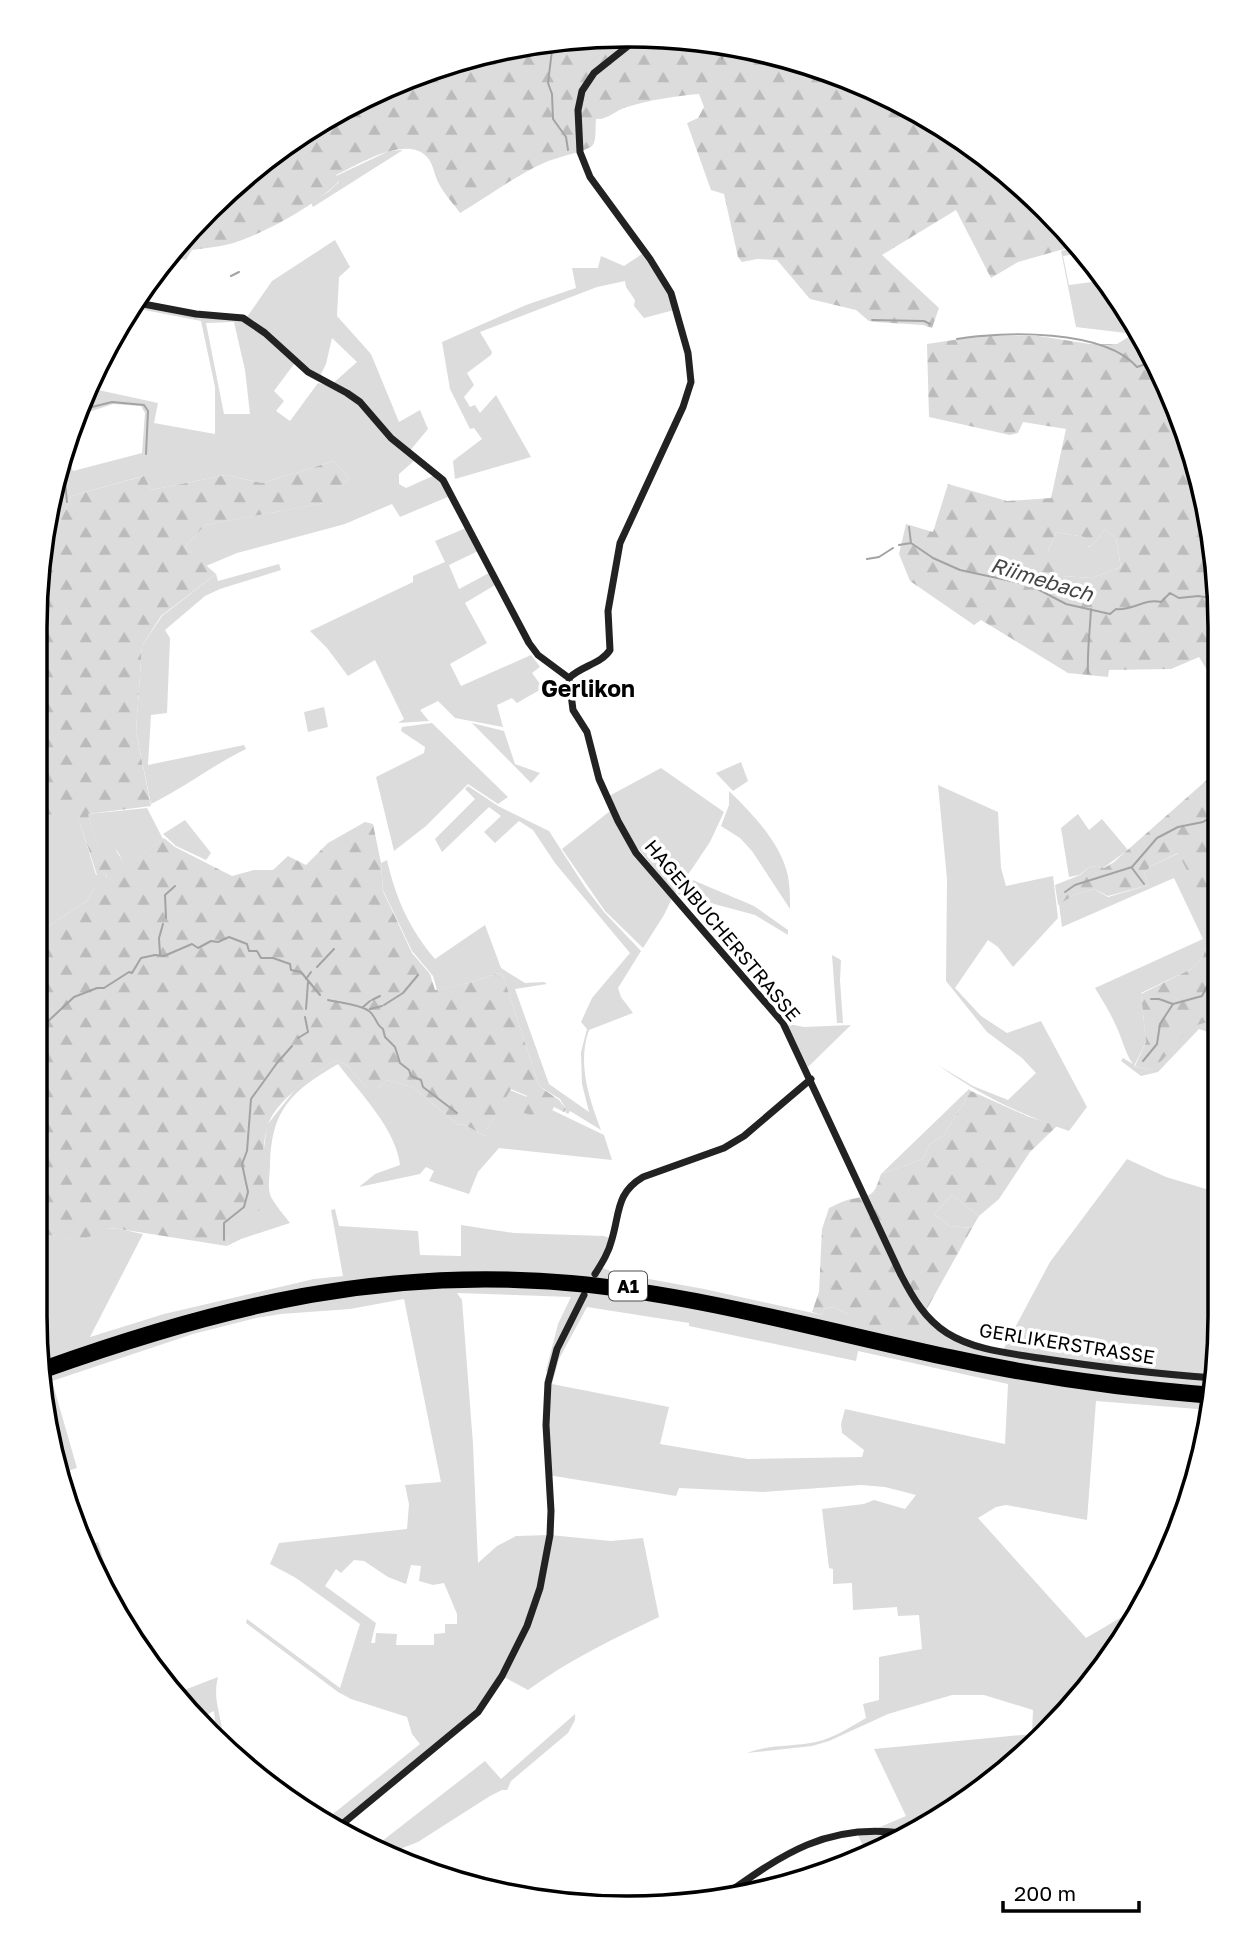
<svg xmlns="http://www.w3.org/2000/svg" width="1255" height="1943" font-family="'Golos Text',sans-serif">
	<style>
		.green { fill: #dcdcdc; fill-rule: evenodd }
		.forest { fill: url(#forest-firs); fill-rule: evenodd }
		.lines { fill: none; stroke-linecap: round; stroke-linejoin: round }
		.stream { stroke: #a3a3a3; stroke-width: 2 }
		.highway-casing { stroke: #dbdbdb; stroke-width: 12 }
		.secondary { stroke: #222; stroke-width: 7 }
		.highway { stroke: #000; stroke-width: 10 }
		.labels { text-anchor: middle; dominant-baseline: central; stroke-width: 7; stroke-linejoin: round; paint-order: stroke }
		.shield { fill: #fff; stroke: #4c4c4c; stroke-width: 2 }
		.shield-label { font-size: 18px; font-weight: bold; fill: #000 }
		.street-label { font-size: 19px; fill: #000; stroke: #fff }
		.water-label { font-size: 21px; font-style: italic; fill: #444; stroke: #fff }
		.quarter-label { font-size: 23px; font-weight: bold; fill: #000; stroke: #fff }
		.rim { fill: none; stroke: #000; stroke-width: 3.5 }
	</style>
	<defs>
		<pattern id="forest-firs" width="22" height="20" patternUnits="userSpaceOnUse" patternTransform="scale(1.75)"><rect width="22" height="20" fill="#dcdcdc"/><path d="M5 1l3.5 6h-7zM16 11l3.5 6h-7z" fill="#bbb"/></pattern>
	</defs>
	<rect width="100%" height="100%" fill="#fff"/>
	<path class="green" d="M403 150 313 207 311 203 328 192 339 182 336 176 389 151Z
		M335 240 350 267 339 277 337 316 371 354 399 422 420 410 428 429 408 453 415 460 399 474V484L406 488 435 475 444 483 450 496 400 517 392 504 345 524 237 553 206 566 185 547 205 525 324 503 349 478 334 461 262 483 226 475 151 490 143 476 71 496 45 557 40 579V550L55 500 60 497V485L68 458 73 471 142 453 145 413 141 406 113 404 92 411 86 409 84 404 89 388 158 403 154 423 215 434V387L201 321 134 308 137 305 245 320 272 281ZM234 322 245 370 250 414H224L206 323ZM332 338 357 362 330 386 318 383 290 421 276 411 284 401 274 391 297 360 320 376 326 364Z
		M1078 245 1101 273H1096L1084 253 1063 256 1069 285 1100 281 1106 293 1112 291 1138 331 1134 334 1076 327 1061 251Z
		M642 254 669 294 674 310 644 318 634 306 635 300 626 287 625 281 597 287 480 332 492 352 491 355 467 373 474 385 464 397 470 407 475 405 480 413 496 395 531 457 455 479 453 461 482 439 474 428 470 429 450 389 442 342 526 305 576 288 572 268H598L601 256 624 266Z
		M466 528 478 551 449 565 459 589 489 573 495 585 465 603 487 643 450 664 461 686 531 655 540 667 532 673 543 688 517 703 512 698 497 705 503 727 455 718 438 701 420 710 429 721 398 723 404 719 375 660 348 676 327 648 310 631 413 582V576L445 562 435 541Z
		M1105 529 1116 539 1121 567 1092 578 1062 576V568L1047 553 1056 532 1084 537 1088 547 1093 545Z
		M279 564 281 570 220 589 205 596 165 630 170 638 167 713 151 715 148 765 244 745 246 749C213 765 184 788 151 804L136 732 142 646 162 616 216 574 218 581Z
		M324 707 328 727 308 732 304 712Z
		M432 723 508 797 498 804 468 784 426 826 394 851 376 777 424 753 425 747 401 731 402 727Z
		M472 723 504 731 515 764 540 773 531 783Z
		M741 762 748 781 733 791 716 773Z
		M661 768 724 812 710 842 675 894 628 836 609 796Z
		M938 785 998 812 1001 868 1006 886 1053 876 1058 918 1013 967 998 947 988 940 955 988 981 1016 1007 1033 1041 1021 1087 1107 1069 1131C1018 1113 983 1097 938 1065L973 1086 1008 1100 1036 1073 1022 1058 987 1032 946 981 947 879Z
		M468 786 498 806 549 831 585 887 604 912 641 951 618 988 621 997 633 1013 589 1030C577 1063 589 1099 601 1130L570 1111 568 1114 565 1112 566 1109 560 1099 539 1086 503 975 499 973 468 983 437 990 433 976 412 951 383 890 381 863 387 860C396 899 409 928 435 959L485 925 501 968 525 983 544 982 547 984 515 989 549 1084 589 1112 582 1084 581 1052 587 1029 581 1022 592 998 630 953 555 863 533 830 519 821 495 843 484 832 501 816 489 807 442 852 435 839 475 799 465 789Z
		M729 791C752 813 781 843 788 876 790 887 790 898 790 909L752 851 740 838 721 826 729 805Z
		M147 808 163 839 125 868C119 852 116 843 98 847L88 814Z
		M610 811 619 829 672 898 664 915 643 948 605 911 562 849Z
		M77 813 96 875 105 873 107 878 92 891 88 900 38 933V815Z
		M1078 814 1089 830 1102 819 1128 850 1103 868 1091 866 1079 875 1069 877 1061 828Z
		M185 820 211 853 206 860 176 846 163 834Z
		M1179 853 1214 922 1203 957 1193 968 1141 993 1146 1042 1134 1066 1149 1070 1188 1028 1203 1022H1217V1035L1199 1029 1158 1072 1141 1076 1121 1061 1123 1058 1133 1064C1125 1053 1123 1041 1117 1028 1111 1014 1103 1001 1095 988L1203 939 1174 878 1062 927 1059 904 1074 895 1094 889 1108 897 1149 885 1144 873 1151 866Z
		M688 878 754 906 788 930V935L755 915 677 894Z
		M832 955 841 960 840 980 843 1023H837Z
		M789 1024 804 1027 851 1025 808 1067 788 1026Z
		M335 1060 347 1065 367 1088H378L387 1080 413 1087 458 1125 463 1124 485 1136 487 1129 510 1090 527 1097 519 1111 530 1115 552 1110 604 1135 612 1160 499 1148 478 1172 469 1194 429 1181 434 1171 426 1167 420 1174 359 1187 375 1174 400 1165C396 1129 360 1093 338 1064 292 1091 271 1109 270 1165 270 1174 267 1188 271 1197 276 1206 284 1215 290 1223L241 1239 227 1246 231 1226 244 1215 264 1148 267 1125 298 1086Z
		M969 1089 971 1091 944 1135 929 1145 923 1159 881 1174Z
		M1127 1159 1166 1177 1216 1192V1264L1213 1265 1216 1270 1215 1392 1210 1410 1096 1401 1087 1520 1006 1505 996 1507 978 1518 1086 1638 1132 1611 1073 1706 956 1808 865 1850 856 1831 873 1830 906 1816 874 1749 1032 1734 1033 1710 984 1695H952L888 1714 829 1741 812 1746 747 1753C770 1744 792 1747 816 1742 834 1738 850 1727 866 1718L863 1704 879 1700V1657L922 1649 919 1615 898 1616 897 1607 853 1610 852 1583 833 1584V1569L829 1568 822 1509 864 1504 874 1500 905 1509 916 1495 885 1487 861 1485 763 1492 679 1488 676 1496 548 1475 550 1372 546 1371 558 1324 571 1297 457 1293 462 1300 473 1444 478 1563 497 1546 516 1536 550 1535 611 1541 643 1538 659 1617C613 1639 569 1660 528 1690L502 1676 488 1699 341 1825 328 1818 420 1744 412 1734 407 1717 351 1699 338 1692 246 1623 247 1619 340 1688 360 1624 296 1578 270 1564 279 1543 407 1529 409 1504 405 1485 441 1482 404 1299 350 1309 281 1314 256 1318 193 1334 52 1381 77 1468 61 1473 35 1315 36 1238C51 1230 63 1240 79 1239 88 1239 96 1232 104 1229 116 1226 131 1232 143 1234L90 1337 164 1314 314 1279 343 1276 331 1210 335 1209 339 1226 418 1231 420 1255 461 1256V1225L514 1233 604 1236 613 1239 600 1267 616 1273 704 1289 822 1315 824 1309 833 1307 848 1314H924L946 1332 1002 1352 1050 1262ZM587 1307 689 1323V1326L856 1361 858 1351 1008 1384 1005 1444 845 1409 841 1424 842 1433 864 1450 862 1457 748 1459 660 1444 669 1407 552 1384 559 1359ZM354 1560 364 1561 388 1577 406 1584 411 1565 421 1566 419 1581 433 1585 444 1583 457 1614V1624H445V1633L434 1634V1645H396L397 1634 376 1633 375 1643H371L376 1623 325 1586 336 1569 341 1573Z
		M952 1195 979 1216 972 1228 949 1226 934 1214Z
		M98 1542 100 1548 115 1604 86 1546Z
		M218 1677C212 1701 222 1715 223 1739L216 1731 214 1711 202 1717 179 1692Z
		M575 1714V1720L568 1733 511 1781 507 1790H502L490 1796 418 1842 392 1852 377 1845 485 1761 501 1779Z"/>
	<path class="forest" d="M588 36 704 40 818 66 923 114 1018 182 1078 245 1018 262 991 278 956 210 882 255 939 308 932 328 923 325 875 322 869 321 856 310 810 299 777 260 757 259 742 262 738 257 724 194 711 190 687 123 698 118 704 107 699 94C674 96 650 100 627 107 616 110 608 120 596 119 595 127 597 141 592 146 589 150 555 158 546 162 516 175 489 196 460 213 453 203 443 193 438 182 434 174 433 163 427 157 407 134 357 165 336 175L339 181C318 204 260 236 230 244 217 247 204 248 192 250L186 260 178 258C172 250 177 244 182 237L266 158 365 96 474 55Z
		M1138 331 1159 365 1200 475 1219 589 1218 688 1199 657 1171 669 1109 670 1108 677 1068 673 981 620 974 625 910 581 899 554 906 524 933 532 948 484 1007 501 1051 498 1066 429 1023 422 1018 433 1010 435 929 417 927 344 980 336H1039L1090 344H1117ZM1105 529 1116 539 1121 567 1092 578 1062 576 1063 556 1047 553 1056 532 1084 537 1087 547 1093 545Z
		M334 461 349 478 325 503 205 525 185 547 216 574 161 616 142 646 136 732 151 806 88 814 98 846 107 845 114 847 126 867 164 838 175 847 232 876 254 870H273L288 856 306 865 328 843 365 822 373 824 381 863 383 891 412 953 430 974 435 990 468 983 499 973 503 975 539 1086 559 1100 566 1109 564 1112 554 1107 552 1111 530 1115 518 1111 527 1096 511 1089 487 1129 488 1130 485 1136 463 1124 458 1125 413 1087 387 1080 378 1088H367L347 1065 335 1060C314 1075 273 1102 267 1128 260 1153 264 1183 264 1209 238 1217 232 1220 227 1246L113 1228C101 1228 93 1238 81 1239 64 1241 52 1230 36 1238L38 933 88 900 92 891 107 877 105 873 97 875 77 814 38 815 40 581 45 557 71 496 144 476 151 490 226 475 262 483Z
		M1218 770 1217 1022C1178 1020 1178 1054 1149 1070L1135 1066 1146 1042 1141 994 1193 968 1203 957 1214 922 1178 853 1151 866 1144 873 1149 885 1108 896 1094 889 1074 895 1058 905 1055 885 1080 875 1091 866 1104 868 1114 862Z
		M971 1091 1027 1116 1057 1126 1030 1152 999 1199 979 1216 952 1195 934 1214 949 1226 972 1228 924 1314V1326L911 1335 851 1322 848 1314 833 1307 824 1309 822 1315 812 1312 819 1292 822 1229 829 1208C836 1205 844 1200 852 1199 874 1194 873 1197 881 1174L923 1159 929 1145 944 1135Z"/>
	<g class="lines">
		<path class="stream" d="M553 42 548 83 552 94 553 119 566 137 568 150
			M722 59 724 45
			M171 254 182 252 186 249
			M231 276 239 272
			M872 320 924 321 930 324
			M957 339C1003 331 1104 329 1137 367L1146 364
			M1152 368 1162 373
			M86 398 92 407 112 402 144 405 148 411 146 454
			M64 471 67 502
			M909 527 911 543
			M899 545 911 543 933 558 960 570 1030 585 1066 604 1110 614 1116 609C1132 611 1145 598 1161 602L1170 593 1179 598 1198 596 1219 599
			M867 559 879 557 893 548
			M1088 673C1087 651 1090 631 1091 609
			M1132 868 1144 884
			M1065 892 1075 885 1132 867 1157 838 1178 827 1203 822 1218 813
			M166 918 165 895 175 886
			M160 954 159 938 163 924
			M317 967 334 949
			M306 979 311 972
			M1151 999H1159L1173 1004
			M328 1000C340 1003 359 1004 369 1011 376 1016 376 1025 383 1029L385 1037 395 1047 400 1063 409 1070 411 1076 421 1080 423 1087 457 1113
			M372 1000 380 996
			M384 1005 403 993 418 975
			M363 1007 370 1001
			M306 1009 308 982
			M370 1009 382 1006
			M298 1038 308 1032 305 1017
			M37 1041 44 1025 74 997 97 988H104L129 972 132 973 141 958 155 955 164 956 192 944 198 948 211 941 218 942 229 937 247 944 249 951H257L261 958H273L290 964 291 970 301 972 320 995
			M1143 1061 1157 1044 1160 1024 1173 1004 1202 996 1217 967
			M224 1240V1223L244 1207 248 1192 242 1164 247 1151 251 1099 277 1063 292 1046"/>
		<defs>
			<path id="highway" d="M43 1366C219 1303 383 1263 571 1280 701 1292 827 1328 954 1355 1040 1374 1127 1385 1215 1392
				M44 1373C229 1307 391 1267 589 1288 706 1301 820 1333 935 1358 1027 1378 1120 1392 1213 1399"/>
		</defs>
		<use href="#highway" class="highway-casing"/>
		<path class="secondary" d="M138 303 196 314 243 318 265 333 308 372 347 393 360 402 391 438 443 480 529 643 538 655 569 678
			M569 678 573 710 587 732 599 779 618 821 636 853 783 1023 901 1275C913 1298 925 1319 947 1333 974 1350 1008 1353 1039 1358 1098 1367 1156 1374 1215 1378
			M569 678C581 666 601 664 610 650L608 611 620 543 683 407 691 382 688 353 671 293 650 259 590 177 580 152 578 110 582 91 594 73 638 38
			M595 1274C602 1263 609 1252 612 1239 620 1212 616 1193 643 1177L724 1148 744 1136 811 1079
			M341 1825 478 1712 502 1676 527 1626 540 1588 550 1535 551 1511 546 1425 548 1383 557 1349 584 1295
			M725 1895C783 1854 827 1823 902 1833"/>
		<use href="#highway" class="highway"/>
	</g>
	<g class="labels">
		<rect class="shield" x="609" y="1271.5" width="38" height="29" rx="5"/>
		<g class="shield-label">
			<text x="628" y="1286">A1</text>
		</g>
		<g class="street-label">
			<text transform="translate(723 930) rotate(50)">HAGENBUCHERSTRASSE</text>
			<text transform="translate(1067 1343) rotate(9)">GERLIKERSTRASSE</text>
		</g>
		<g class="water-label">
			<text transform="translate(1042 579) rotate(17)">Riimebach</text>
		</g>
		<g class="quarter-label">
			<text x="588" y="688">Gerlikon</text>
		</g>
	</g>
	<path d="M0 0H1255V1943H0ZM627 47H628A580 580 0 0 1 1208 627V1316A580 580 0 0 1 628 1896H627A580 580 0 0 1 47 1316V627A580 580 0 0 1 627 47Z" fill="#fff" fill-rule="evenodd"/>
	<path class="rim" d="M627 47H628A580 580 0 0 1 1208 627V1316A580 580 0 0 1 628 1896H627A580 580 0 0 1 47 1316V627A580 580 0 0 1 627 47Z"/>
	<path d="M1003 1901v10h136v-10" fill="none" stroke="#000000" stroke-width="3.5"/>
	<text x="1014" y="1901" font-size="21" fill="#000000" stroke="#ffffff" stroke-width="5" paint-order="stroke">200 m</text>
</svg>
